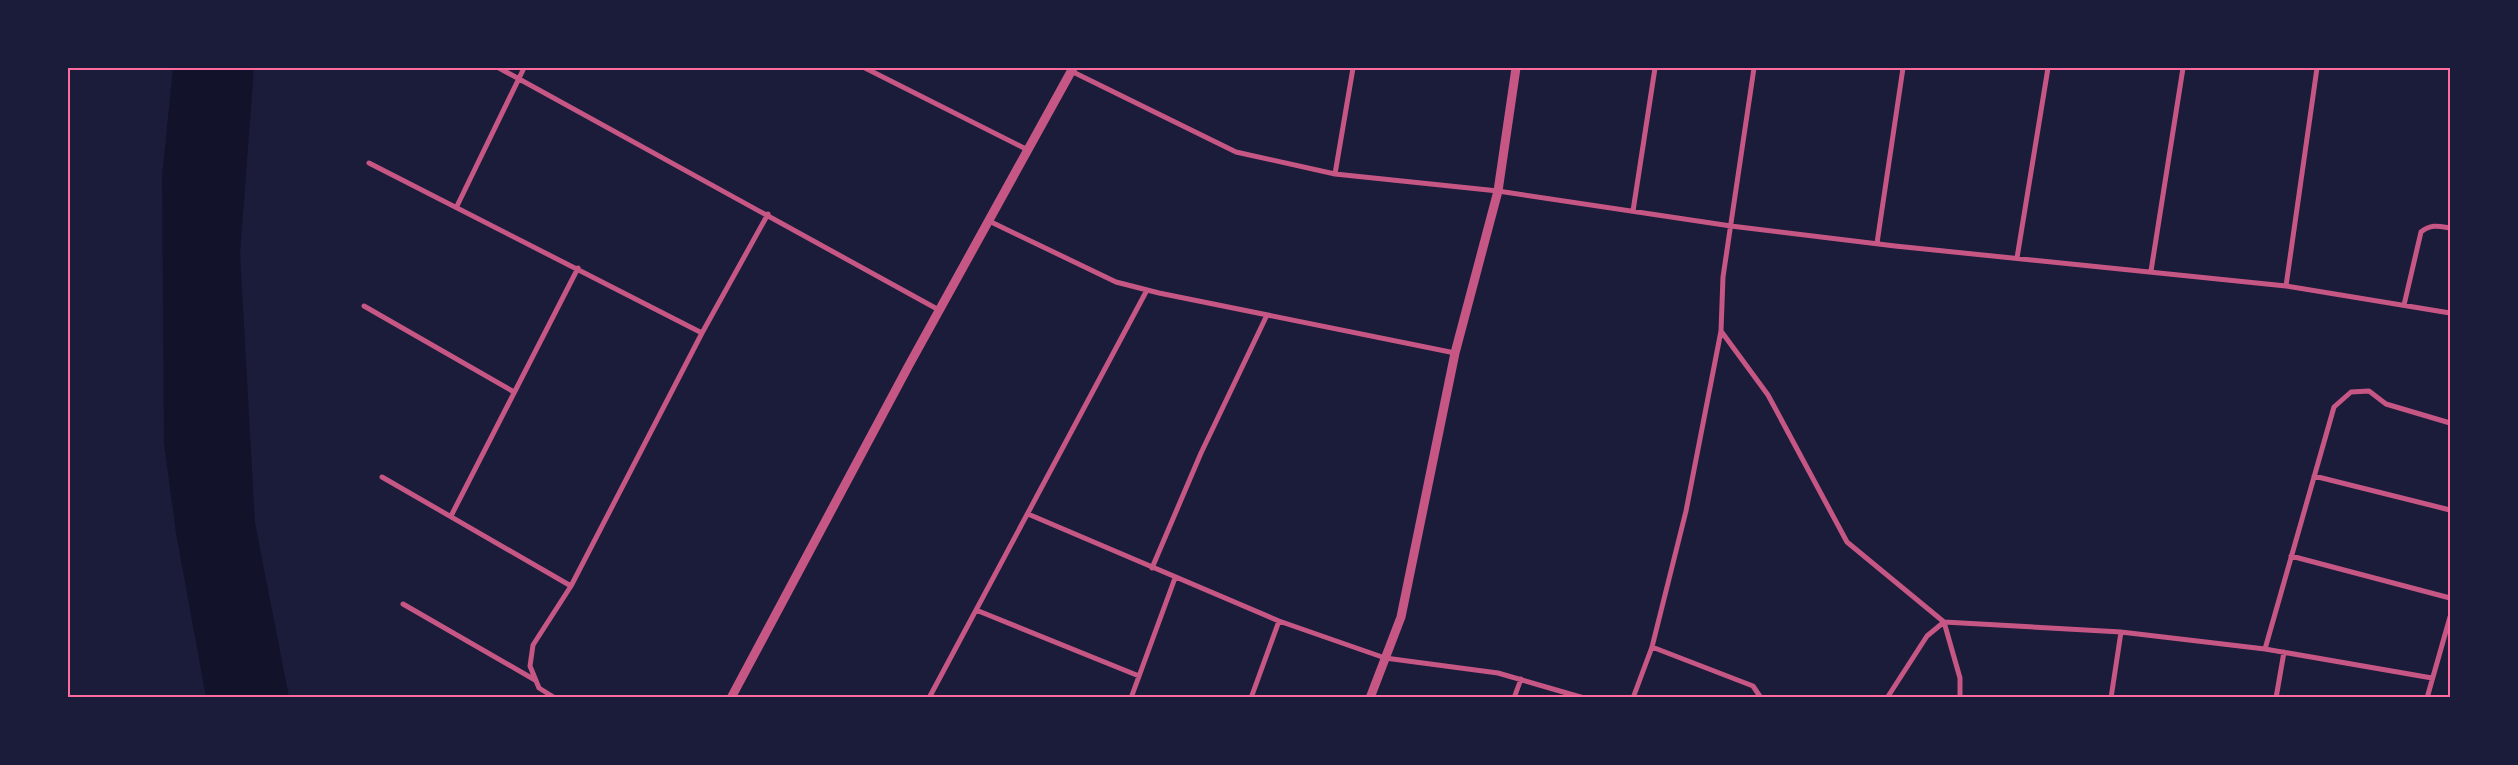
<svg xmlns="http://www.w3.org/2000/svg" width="2518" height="765" font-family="Barlow,sans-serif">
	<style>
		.water { fill: #12122b }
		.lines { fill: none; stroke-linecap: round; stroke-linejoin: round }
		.minor { stroke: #c65784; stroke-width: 5 }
		.tertiary { stroke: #c65784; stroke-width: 9 }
		.neatline { fill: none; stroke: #ff6b9d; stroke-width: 2 }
	</style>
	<rect width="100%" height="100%" fill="#1b1b3a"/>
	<path class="water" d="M173 68H254L240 253 255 523 289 697H206L176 533 164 443 162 177Z"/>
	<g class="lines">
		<path class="minor" d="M499 68 939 310
			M865 68 1028 150
			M1071 71 1236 152 1335 174 1498 191 1731 226 1895 246 2286 286 2450 313
			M369 163 702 333
			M1335 174 1353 68
			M457 206 524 68
			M1633 211 1655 68
			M989 221 1116 282 1159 293 1455 353
			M1877 243 1903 68
			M2017 258 2048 68
			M2151 271 2183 68
			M2286 286 2317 68
			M2404 305 2421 232C2431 224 2438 226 2450 228
			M364 306 514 392
			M1721 331 1768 395 1847 542 1944 622 1960 678V698
			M2314 476 2450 510
			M382 477 571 586
			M1028 514 1279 621 1385 658 1498 673 1584 698
			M451 516 578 268
			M2291 556 2450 598
			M1152 568 1201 453 1267 315
			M403 604 535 680
			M976 610 1139 676
			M1652 647 1753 686 1761 698
			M2265 649 2334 407 2351 392 2369 391 2386 404 2450 423
			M555 698 539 688 530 666 533 645 571 586 702 333 768 214
			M929 698 1147 290
			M1131 698 1175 578
			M1251 698 1279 621
			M1514 698 1521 679
			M1633 698 1652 647 1686 511 1721 331 1723 277 1754 68
			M1887 698 1927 636 1944 622 2121 632 2265 649 2432 678
			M2111 698 2121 632
			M2276 698 2284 652
			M2427 698 2450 617"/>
		<path class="tertiary" d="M731 698 909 365 1073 68
			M1370 698 1401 617 1455 353 1498 191 1516 68"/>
	</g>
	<rect width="2518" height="765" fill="none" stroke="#1b1b3a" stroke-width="138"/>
	<rect x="69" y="69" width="2380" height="627" class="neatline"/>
</svg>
